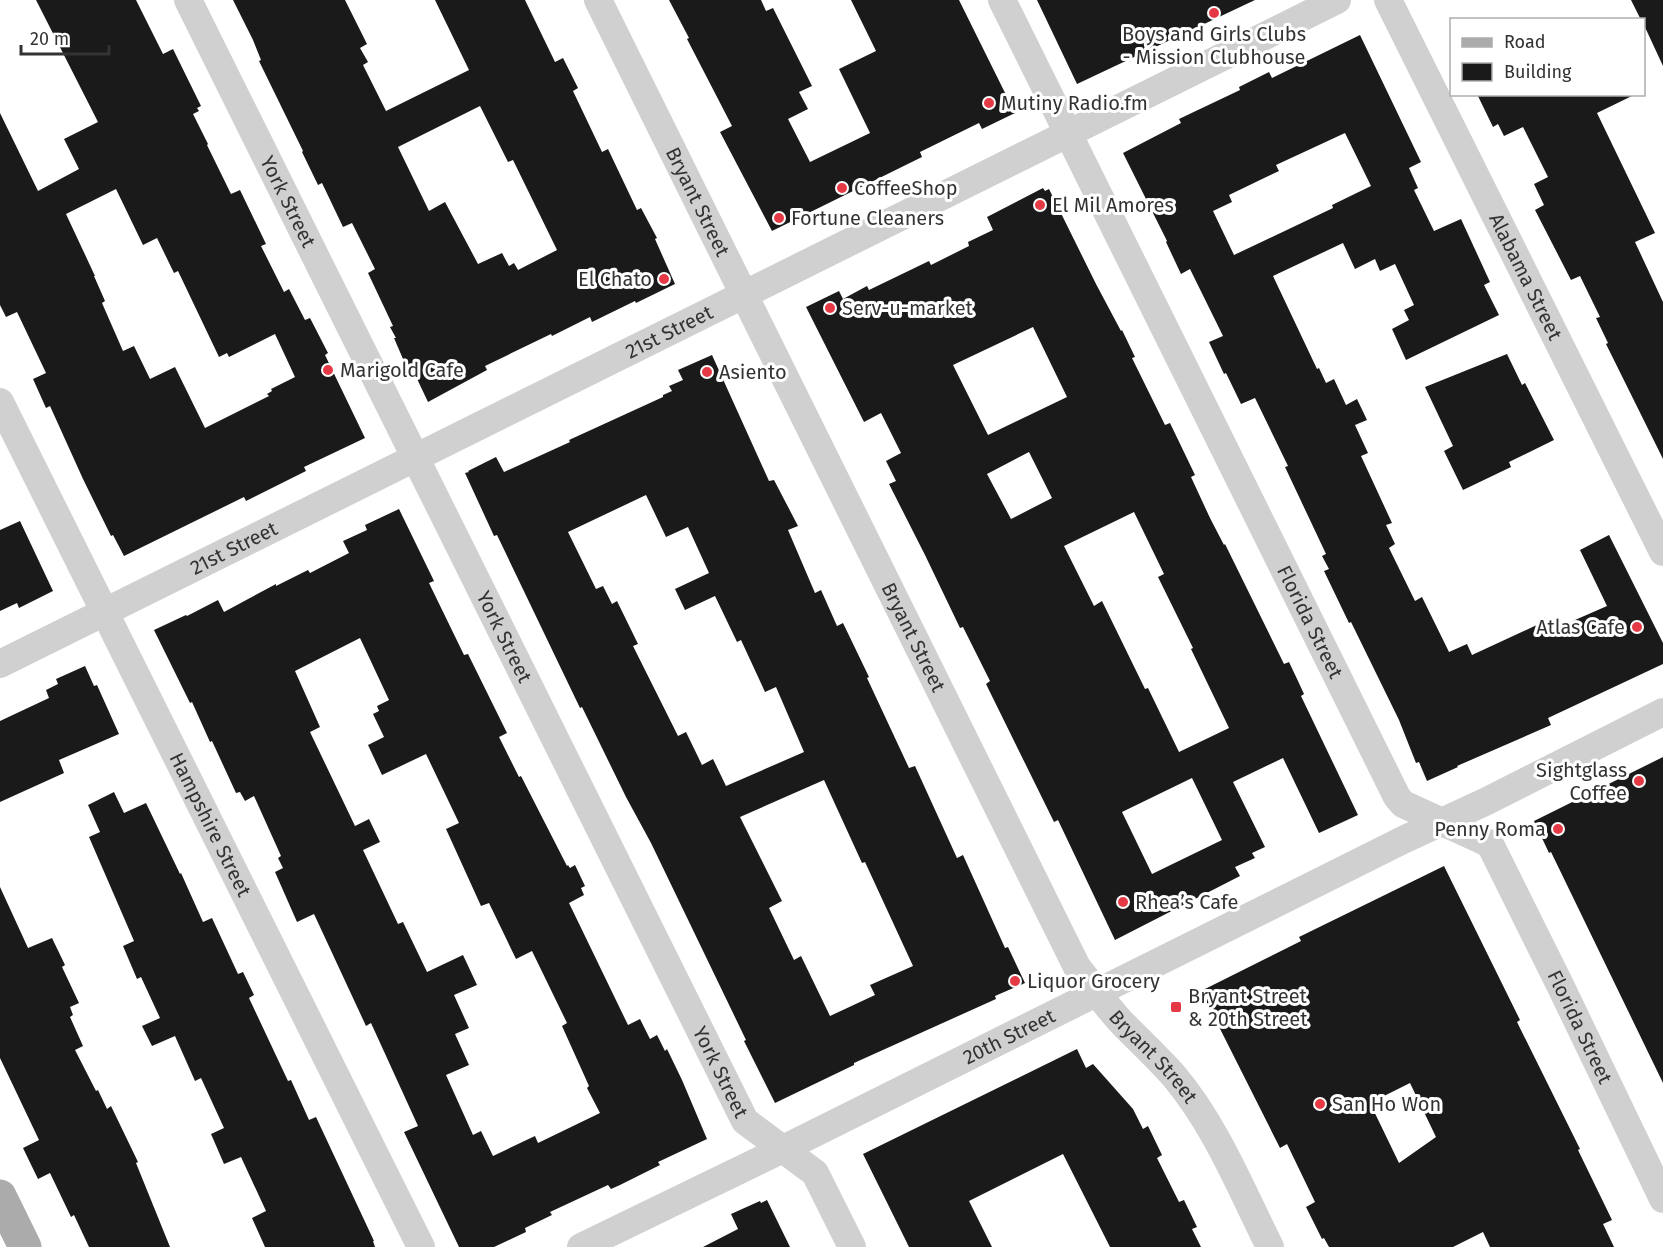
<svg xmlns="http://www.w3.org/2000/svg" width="1663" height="1247" font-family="'Fira Sans',sans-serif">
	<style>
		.building { fill: #1a1a1a; fill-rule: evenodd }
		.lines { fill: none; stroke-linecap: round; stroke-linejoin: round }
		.minor { stroke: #d0d0d0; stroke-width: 28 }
		.major { stroke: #ababab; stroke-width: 33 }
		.poi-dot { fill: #e63946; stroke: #fff; stroke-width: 2 }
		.labels { text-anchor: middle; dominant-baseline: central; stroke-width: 6; stroke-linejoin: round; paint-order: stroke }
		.poi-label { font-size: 20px; fill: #333; stroke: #fff; text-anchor: start }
		.street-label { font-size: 20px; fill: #333; stroke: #fff }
	</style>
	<rect width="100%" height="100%" fill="#fff"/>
	<path class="building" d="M36 0H136L163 54 173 49 201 106 197 108 199 111 193 114 208 144 207 145 231 194 240 190 266 244 261 246 284 292 289 289 305 320 310 318 328 353 325 355 365 438 304 467 306 471 246 501 244 497 124 556 113 535 111 536 83 479 50 406 46 408 33 379 46 373 17 312 6 317 0 305V113L38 191 79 169 64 139 98 122ZM116 189 143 245 157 238 174 273 178 271 219 357 227 353 229 357 275 334 295 377 271 389 272 391 267 394 269 396 205 428 175 367 150 379 134 346 123 351 102 303 105 301 94 276H95L66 214Z
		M233 0H345L367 44 360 48 368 62 363 65 386 111 469 70 435 0H525L555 62 563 58 578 88 573 91 602 152 608 149 637 210 641 208 657 238 655 239 675 284 636 303 635 301 592 322 590 317 552 336 551 334 485 366 487 370 428 402 410 364 406 366 394 338H396L390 327 393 326 368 273 375 269 352 223 343 227 322 183 318 185 302 152 303 151 259 61 261 60 253 40ZM480 106 508 162 513 160 557 250 518 270 514 263 509 266 502 253 478 264 445 202 429 211 398 147Z
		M669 0H761L766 11 773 8 812 86 799 92 808 109 788 119 810 162 870 133 839 69 876 51 851 0H959L1015 113 982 129 979 123 920 152 922 157 772 231 720 132 732 126 687 39 689 38Z
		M1037 0H1255L1077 84Z
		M1631 0H1663V66L1644 25V20H1641Z
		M1360 35 1421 162 1409 168 1418 188 1414 190 1434 231 1461 219 1490 282 1484 285 1499 315 1406 360 1392 329 1409 320 1404 310 1414 305 1395 264 1380 271 1375 259 1355 269 1343 243 1273 276 1317 369 1319 368 1326 383 1334 379 1346 405 1357 399 1367 420 1355 425 1368 453 1361 456 1392 523 1386 525 1395 544 1389 548 1415 601 1422 597 1449 652 1467 644 1472 655 1539 624 1543 634 1607 606 1580 550 1609 535 1663 643V664L1548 718 1551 725 1457 766 1458 767 1427 781 1419 762 1416 763 1399 720 1351 622 1349 623 1324 571 1329 569 1322 556 1326 554 1285 467 1288 466 1255 398 1241 404 1226 373 1224 374 1209 342 1223 336 1190 269 1181 274 1166 242 1167 241 1123 153 1181 123 1179 119 1240 90 1239 87 1269 72 1272 78ZM1345 133 1371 186 1332 205 1333 208 1234 255 1213 211 1232 202 1229 195 1279 171 1276 165Z
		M1477 94H1636L1597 113 1655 233 1635 242 1663 302V459L1606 344 1608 343 1596 318 1600 317 1580 276 1571 280 1535 210 1544 205 1534 184 1548 177 1523 127 1504 136 1498 124 1493 127Z
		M1043 188 1045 191 1049 189 1096 284 1121 331 1122 330 1135 357 1132 358 1165 425 1170 423 1195 475 1191 477 1210 518 1224 545 1225 544 1284 664 1289 662 1298 681 1304 694 1301 696 1358 815 1319 833 1283 758 1233 782 1265 847 1252 853 1255 858 1235 867 1240 876 1115 940 1058 820 1054 822 986 684 990 681 963 627 960 628 925 555 889 484 896 481 886 461 901 453 881 413 864 422 806 307 839 291 843 299 867 286 869 290 929 261 931 265 969 246 968 242 993 230 987 217ZM1033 327 1067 397 988 435 953 365ZM1029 452 1052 498 1011 519 987 474ZM1134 512 1164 574 1158 577 1193 648 1191 649 1229 728 1179 752 1148 688 1145 689 1102 601 1094 606 1064 546ZM1192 778 1222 840 1152 874 1122 812Z
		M1507 354 1522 385 1525 383 1554 440 1509 462 1511 467 1463 490 1444 451 1453 446 1425 387Z
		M712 355 769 481 774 480 798 526 788 530 815 593 821 590 837 626 843 623 869 677 867 678 909 768 915 766 957 858 963 855 1005 948 1008 947 1025 983 995 996 996 999 854 1063V1065L775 1103 744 1041 746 1040 651 843 626 797 582 707 580 708 497 535 494 536 465 473 469 472 468 471 496 457 504 472 570 442 569 440 663 397V395L672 391 669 386 683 380 678 370ZM646 495 666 537 688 527 709 573 675 589 685 610 715 596 737 642 741 640 765 692 776 687 804 752 726 786 713 759 702 765 686 732 678 736 633 646 638 644 617 601 612 604 603 586 596 589 568 532ZM824 780 862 863 865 862 913 966 870 985 875 995 830 1016 801 956 794 960 769 908 782 901 740 817Z
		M399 509 434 581 429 583 464 655 468 654 507 733 499 737 519 777 521 776 567 866 568 865 570 868 575 865 585 886 581 888 584 895 569 903 628 1025 640 1019 650 1039 657 1035 665 1051 667 1049 682 1080 707 1139 658 1162 660 1165 620 1185 611 1189 608 1185 550 1212 552 1215 525 1228 526 1232 494 1247H459L404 1132 418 1126 371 1023 366 1026 314 914 297 922 275 872 283 868 278 858 281 856 254 796 245 801 240 792 236 793 212 741 210 742 192 702 190 703 154 630 186 615 187 616 218 600 224 612 276 584V586L308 570 310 573 349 553 343 541 367 530 365 525ZM360 638 389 700 377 706 379 711 373 714 384 737 368 745 382 775 426 754 459 823 446 829 481 906 489 903 516 959 532 951 567 1023 562 1026 589 1086 587 1088 600 1113 538 1143 535 1136 493 1156 481 1131 473 1135 446 1075 469 1065 455 1034 469 1028 454 995 477 985 463 955 427 972 403 922 398 924 363 850 380 842 369 819 355 826 310 732 320 727 295 671Z
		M20 521 53 591 19 608 17 603 0 611V530Z
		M85 666 94 686 97 685 119 734 59 760 64 773 0 802V721L49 698 46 690 58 684 56 679Z
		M1663 757V1083L1551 852 1549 853 1534 821Z
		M114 792 124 813 146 803 180 874 181 873 203 922 212 918 238 974 243 972 254 995 249 998 288 1081 291 1080 309 1120 316 1117 374 1241H373L375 1247H265L252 1218 266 1211 241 1157 224 1164 211 1134 224 1128 201 1078 195 1081 175 1036 152 1046 142 1026 160 1018 141 977 137 979 123 946 134 941 89 837 100 832 88 805Z
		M1444 866 1520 1020 1517 1022 1580 1149 1578 1150 1612 1220 1603 1224 1614 1247H1490L1483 1232 1453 1247H1329L1324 1238 1322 1239 1306 1207 1315 1202 1287 1144 1280 1148 1201 991 1301 941 1299 937ZM1410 1083 1436 1137 1399 1163 1370 1103Z
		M0 887 28 948 52 938 65 965 62 967 79 1003 70 1007 73 1015 70 1017 83 1046 75 1050 96 1091 98 1090 107 1109 111 1106 138 1162 136 1163 170 1247H89L74 1215 71 1217 50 1173 38 1179 23 1148 39 1140 0 1058Z
		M1077 1049 1086 1068 1093 1064 1133 1109 1143 1129 1148 1126 1162 1155 1157 1158 1179 1202 1184 1200 1197 1227 1192 1229 1201 1247H1110L1063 1154 969 1201 992 1247H909L863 1154Z
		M767 1200 790 1247H703L738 1229 731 1214 760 1201 761 1203Z"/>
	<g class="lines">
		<g class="minor">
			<path id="s1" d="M188 0 745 1121 815 1173 852 1247"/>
			<path id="s2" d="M598 0 1077 967C1092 986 1107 1007 1123 1024 1140 1041 1158 1058 1174 1076 1216 1126 1241 1189 1270 1247"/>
			<path id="s3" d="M1002 0 1397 797 1403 804 1486 842 1491 846 1561 987 1663 1199"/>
			<path id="s4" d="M1388 0 1663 552"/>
			<path id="s5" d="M0 402 421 1247"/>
			<path id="s6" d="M0 664 1337 0"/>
			<path id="s7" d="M581 1247 783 1149 1405 839 1487 801 1663 712"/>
		</g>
		<path class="major" d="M0 1196 25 1247"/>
	</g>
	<g class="poi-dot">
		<circle cx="1214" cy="13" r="6"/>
		<circle cx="989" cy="103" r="6"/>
		<circle cx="842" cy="188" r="6"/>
		<circle cx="1040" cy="205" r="6"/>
		<circle cx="779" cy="218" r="6"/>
		<circle cx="664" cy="279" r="6"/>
		<circle cx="830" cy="308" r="6"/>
		<circle cx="328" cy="370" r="6"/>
		<circle cx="707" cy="372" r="6"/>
		<circle cx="1637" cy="627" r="6"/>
		<circle cx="1639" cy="781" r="6"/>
		<circle cx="1558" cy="829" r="6"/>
		<circle cx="1123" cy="902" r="6"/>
		<circle cx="1015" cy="981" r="6"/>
		<rect x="1170" y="1001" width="12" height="12" rx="3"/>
		<circle cx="1320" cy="1104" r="6"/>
	</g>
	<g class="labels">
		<g class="poi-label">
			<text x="1214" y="34" text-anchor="middle">Boys and Girls Clubs<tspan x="1214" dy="23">- Mission Clubhouse</tspan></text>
			<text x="1001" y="103">Mutiny Radio.fm</text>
			<text x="854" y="188">CoffeeShop</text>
			<text x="1052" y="205">El Mil Amores</text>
			<text x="791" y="218">Fortune Cleaners</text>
			<text x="652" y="279" text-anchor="end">El Chato</text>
			<text x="842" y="308">Serv-u-market</text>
			<text x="340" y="370">Marigold Cafe</text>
			<text x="719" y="372">Asiento</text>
			<text x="1625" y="627" text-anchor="end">Atlas Cafe</text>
			<text x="1627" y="770" text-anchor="end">Sightglass<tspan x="1627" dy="23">Coffee</tspan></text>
			<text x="1546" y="829" text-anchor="end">Penny Roma</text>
			<text x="1135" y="902">Rhea’s Cafe</text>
			<text x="1027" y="981">Liquor Grocery</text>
			<text x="1188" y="996">Bryant Street<tspan x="1188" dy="23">&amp; 20th Street</tspan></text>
			<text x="1332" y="1104">San Ho Won</text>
		</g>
		<g class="street-label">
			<text stroke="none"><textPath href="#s1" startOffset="225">York Street</textPath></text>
			<text stroke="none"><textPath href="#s2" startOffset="225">Bryant Street</textPath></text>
			<text stroke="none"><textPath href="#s4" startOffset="309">Alabama Street</textPath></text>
			<text stroke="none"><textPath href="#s6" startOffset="747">21st Street</textPath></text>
			<text stroke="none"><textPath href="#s6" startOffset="261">21st Street</textPath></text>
			<text stroke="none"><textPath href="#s3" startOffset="694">Florida Street</textPath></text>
			<text stroke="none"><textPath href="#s1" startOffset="711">York Street</textPath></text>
			<text stroke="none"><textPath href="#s2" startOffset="711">Bryant Street</textPath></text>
			<text stroke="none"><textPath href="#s5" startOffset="472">Hampshire Street</textPath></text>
			<text stroke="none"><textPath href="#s3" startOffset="1198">Florida Street</textPath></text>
			<text stroke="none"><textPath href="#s7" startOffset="477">20th Street</textPath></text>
			<text stroke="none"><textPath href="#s2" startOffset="1197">Bryant Street</textPath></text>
			<text stroke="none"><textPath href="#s1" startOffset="1197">York Street</textPath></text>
		</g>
	</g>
	<rect x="1450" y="18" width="195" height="78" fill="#ffffff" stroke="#adadad" stroke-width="1.5"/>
	<rect x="1462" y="38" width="30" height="9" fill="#ababab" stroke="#adadad" stroke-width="1.5"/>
	<text x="1504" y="48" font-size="18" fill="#333333">Road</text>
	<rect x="1462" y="63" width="30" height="18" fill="#1a1a1a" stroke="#adadad" stroke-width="1.5"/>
	<text x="1504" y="78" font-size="18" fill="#333333">Building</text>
	<path d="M21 45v9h88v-9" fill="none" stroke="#333333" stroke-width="3"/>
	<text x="30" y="45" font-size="18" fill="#333333" stroke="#ffffff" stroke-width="4.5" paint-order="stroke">20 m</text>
</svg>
